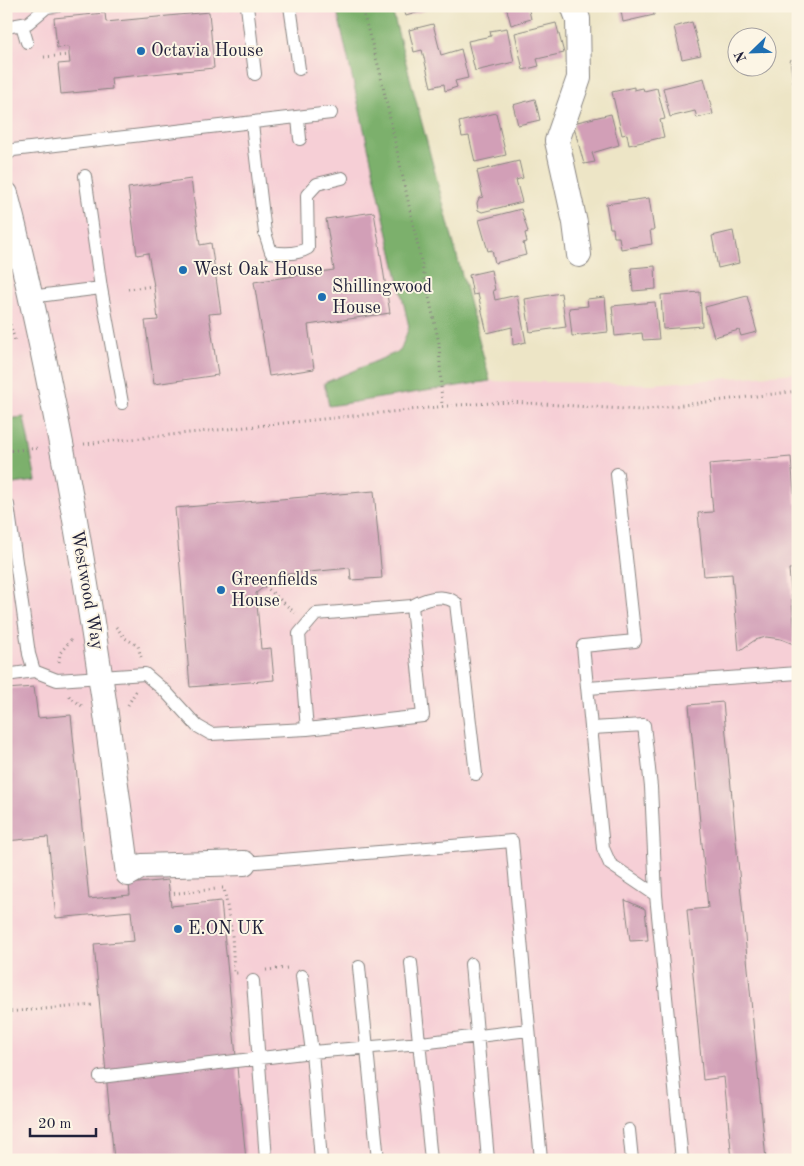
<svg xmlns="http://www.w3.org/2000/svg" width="804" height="1166" font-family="'Old Standard TT',serif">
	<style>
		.built { fill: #f6cfd6 }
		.forest { fill: #7cb06c; stroke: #4f6954 }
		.building { fill: #d29fb7 }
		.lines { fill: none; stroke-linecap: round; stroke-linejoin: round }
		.service-casing { stroke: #888480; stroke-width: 14 }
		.minor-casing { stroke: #888480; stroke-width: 26 }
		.path { stroke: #888480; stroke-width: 3; stroke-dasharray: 1 4; stroke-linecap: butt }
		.service { stroke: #fff; stroke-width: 12 }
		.minor { stroke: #fff; stroke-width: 24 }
		.poi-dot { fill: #1f6fb2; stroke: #fcf5e5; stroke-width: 2 }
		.labels { text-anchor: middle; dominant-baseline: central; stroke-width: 4; stroke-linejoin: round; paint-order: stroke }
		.poi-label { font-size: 18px; fill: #22223b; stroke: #fcf5e5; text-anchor: start }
		.street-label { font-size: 18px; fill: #22223b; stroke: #fcf5e5 }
	</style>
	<rect width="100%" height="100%" fill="#fcf5e5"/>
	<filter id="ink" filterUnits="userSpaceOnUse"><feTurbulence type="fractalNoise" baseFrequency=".02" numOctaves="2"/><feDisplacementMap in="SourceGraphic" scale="10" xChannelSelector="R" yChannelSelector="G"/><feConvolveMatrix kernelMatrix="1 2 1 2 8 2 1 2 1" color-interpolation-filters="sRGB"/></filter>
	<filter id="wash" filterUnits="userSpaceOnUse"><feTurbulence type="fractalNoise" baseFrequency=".0096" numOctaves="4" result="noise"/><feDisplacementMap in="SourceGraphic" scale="20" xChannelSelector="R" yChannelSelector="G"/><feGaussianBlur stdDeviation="1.12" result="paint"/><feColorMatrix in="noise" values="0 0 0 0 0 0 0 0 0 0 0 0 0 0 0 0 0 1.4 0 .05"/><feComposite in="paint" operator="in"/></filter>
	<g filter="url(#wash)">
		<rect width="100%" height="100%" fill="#ede5c6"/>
		<path class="built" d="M6 6H391L490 381 652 384 798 373V1160H6Z"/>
		<path class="forest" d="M336 6H391L490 381 329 406 324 383 400 351 409 327Z
			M24 417 36 481 6 485V419Z"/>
		<g id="blocks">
			<path class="building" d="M403 6H429V9L406 16Z
				M506 6H528L531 19 511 25Z
				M620 6H653L654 15 623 22Z
				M209 12 214 68 111 78 112 89 61 94 58 64 70 63 69 55V47L57 48 54 18 105 13 106 22Z
				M692 22 701 55 682 59 674 27Z
				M556 23 564 53 537 59 539 66 523 70 515 33Z
				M433 24 441 55 461 49 468 78 455 81 457 87 445 91 444 84 431 87 422 50 414 52 409 30Z
				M507 28 514 62 475 71 468 41 491 36 490 31Z
				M798 59V82H793L790 60Z
				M704 78 713 114 697 118 695 111 670 117 663 88Z
				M634 87V90L643 88 644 91 657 88 665 119 660 120 664 137 629 145 627 134 622 135 612 92Z
				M535 99 540 120 518 125 513 105Z
				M496 113 506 155 475 162 469 136 462 137 459 122Z
				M611 114 619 145 592 153 595 162 584 164 573 123Z
				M519 161 523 178 516 180 522 202 482 212 478 210 477 203 479 198 483 197 477 171Z
				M191 179 200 245 211 243 221 313 209 314 218 375 154 384 145 321 158 320 154 286 148 253 137 255 128 188Z
				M649 198 654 230H650L652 244 621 249 619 237H614L613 228H610L606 204Z
				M521 209 528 232 525 233 527 242 523 243 526 255 495 263 492 250 488 251 479 220Z
				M374 212 390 313 308 325 314 369 269 376 254 282 334 270 326 219Z
				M733 231 739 263 718 268 712 236Z
				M655 266 656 289 633 291 631 268Z
				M491 270 495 290H493L495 300 517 295 526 342 513 345 512 327 487 333 478 294 473 295 469 275Z
				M700 292 702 326 663 329 661 295Z
				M561 293 566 327 530 332 525 299Z
				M747 296 757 332 741 336 739 330 714 337 705 307Z
				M605 297 608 332 572 336 569 308 588 306 587 299Z
				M655 302 659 339 643 340 642 333 615 336 612 306Z
				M791 457 795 504 798 503V568L789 569 796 645 781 639 766 637 755 640 739 651 732 574 704 576 698 513 713 512 709 464Z
				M374 491 382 578 351 580 350 568 268 576 265 586 256 593 261 649 271 648 274 680 190 687 175 508Z
				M34 687 38 718 71 715 89 899 130 895 129 884 168 880 171 906 221 901 246 1160H114L94 944 134 941 131 911 56 918 48 837 6 841V689Z
				M723 702 766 1160H732L724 1077 703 1080 687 910 708 908 689 705Z
				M625 900 645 909 648 940 630 941Z"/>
		</g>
	</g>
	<g filter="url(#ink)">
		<use href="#blocks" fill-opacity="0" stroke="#888480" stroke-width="1"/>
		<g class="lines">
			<defs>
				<path id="service" d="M247 6 255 74
					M290 6 299 69
					M22 25 27 42
					M6 27 28 23 47 7 57 6
					M298 118 300 139
					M252 124 265 233 271 252C283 254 298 254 308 248L307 195 317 184 342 178
					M6 155 13 150 331 113
					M101 288 122 403
					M30 297 101 288 85 176
					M617 474 635 641 583 646 603 848 610 864 656 895
					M8 505 29 654 34 671
					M412 606C425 599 443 593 456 603L476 774
					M6 675 34 671 57 680 145 674 166 692 197 726 211 734 307 729 423 716 412 606 316 614 299 634 307 729
					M588 688 798 673
					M592 728 644 725 651 787 656 895 682 1160
					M244 863 512 841 541 1160
					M411 963 431 1160
					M471 964 488 1160
					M359 967 378 1160
					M302 976 312 1052 321 1160
					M253 981 266 1160
					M100 1077 312 1052 421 1043 528 1030
					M629 1130 632 1160"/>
				<path id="minor" d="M573 6 578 19 579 78 557 141 575 223 579 255
					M6 194C63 418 98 645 128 874L142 866 244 863"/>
			</defs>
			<use href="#service" class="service-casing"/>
			<use href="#minor" class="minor-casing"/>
			<path class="path" d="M361 6 379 68 439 343 442 407
				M44 57 69 55
				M128 289 154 286
				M6 310 15 341
				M84 444 457 405 510 402 641 410 798 391
				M6 451 40 448
				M265 586 295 613
				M116 627 125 638 138 646 141 657
				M59 662 60 653 71 640
				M69 696 82 706
				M128 705 136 691
				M222 888H224L232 934 234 973H238
				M169 894 216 889
				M266 970 288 968
				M6 1012 94 1005"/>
			<use href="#service" class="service"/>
			<use href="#minor" class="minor"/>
		</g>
	</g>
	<g class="poi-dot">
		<circle cx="141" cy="51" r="5"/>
		<circle cx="183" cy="270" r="5"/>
		<circle cx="322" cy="297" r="5"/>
		<circle cx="221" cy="590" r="5"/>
		<circle cx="178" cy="929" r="5"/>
	</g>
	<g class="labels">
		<g class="poi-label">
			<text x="151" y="51">Octavia House</text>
			<text x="193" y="270">West Oak House</text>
			<text x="332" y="287">Shillingwood<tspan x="332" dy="21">House</tspan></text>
			<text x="231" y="580">Greenfields<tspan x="231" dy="21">House</tspan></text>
			<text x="188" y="929">E.ON UK</text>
		</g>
		<g class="street-label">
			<text transform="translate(87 590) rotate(80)">Westwood Way</text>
		</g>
	</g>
	<rect width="804" height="1166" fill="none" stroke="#fcf5e5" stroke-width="25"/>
	<g transform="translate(752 52) rotate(247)"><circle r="24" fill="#fcf5e5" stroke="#a5a1a1"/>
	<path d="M0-4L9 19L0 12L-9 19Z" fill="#1f6fb2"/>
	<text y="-8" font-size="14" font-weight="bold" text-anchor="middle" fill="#22223b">N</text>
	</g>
	<path d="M30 1128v8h66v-8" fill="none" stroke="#22223b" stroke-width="2.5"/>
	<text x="38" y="1128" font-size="15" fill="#22223b" stroke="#fcf5e5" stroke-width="4" paint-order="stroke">20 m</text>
</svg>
